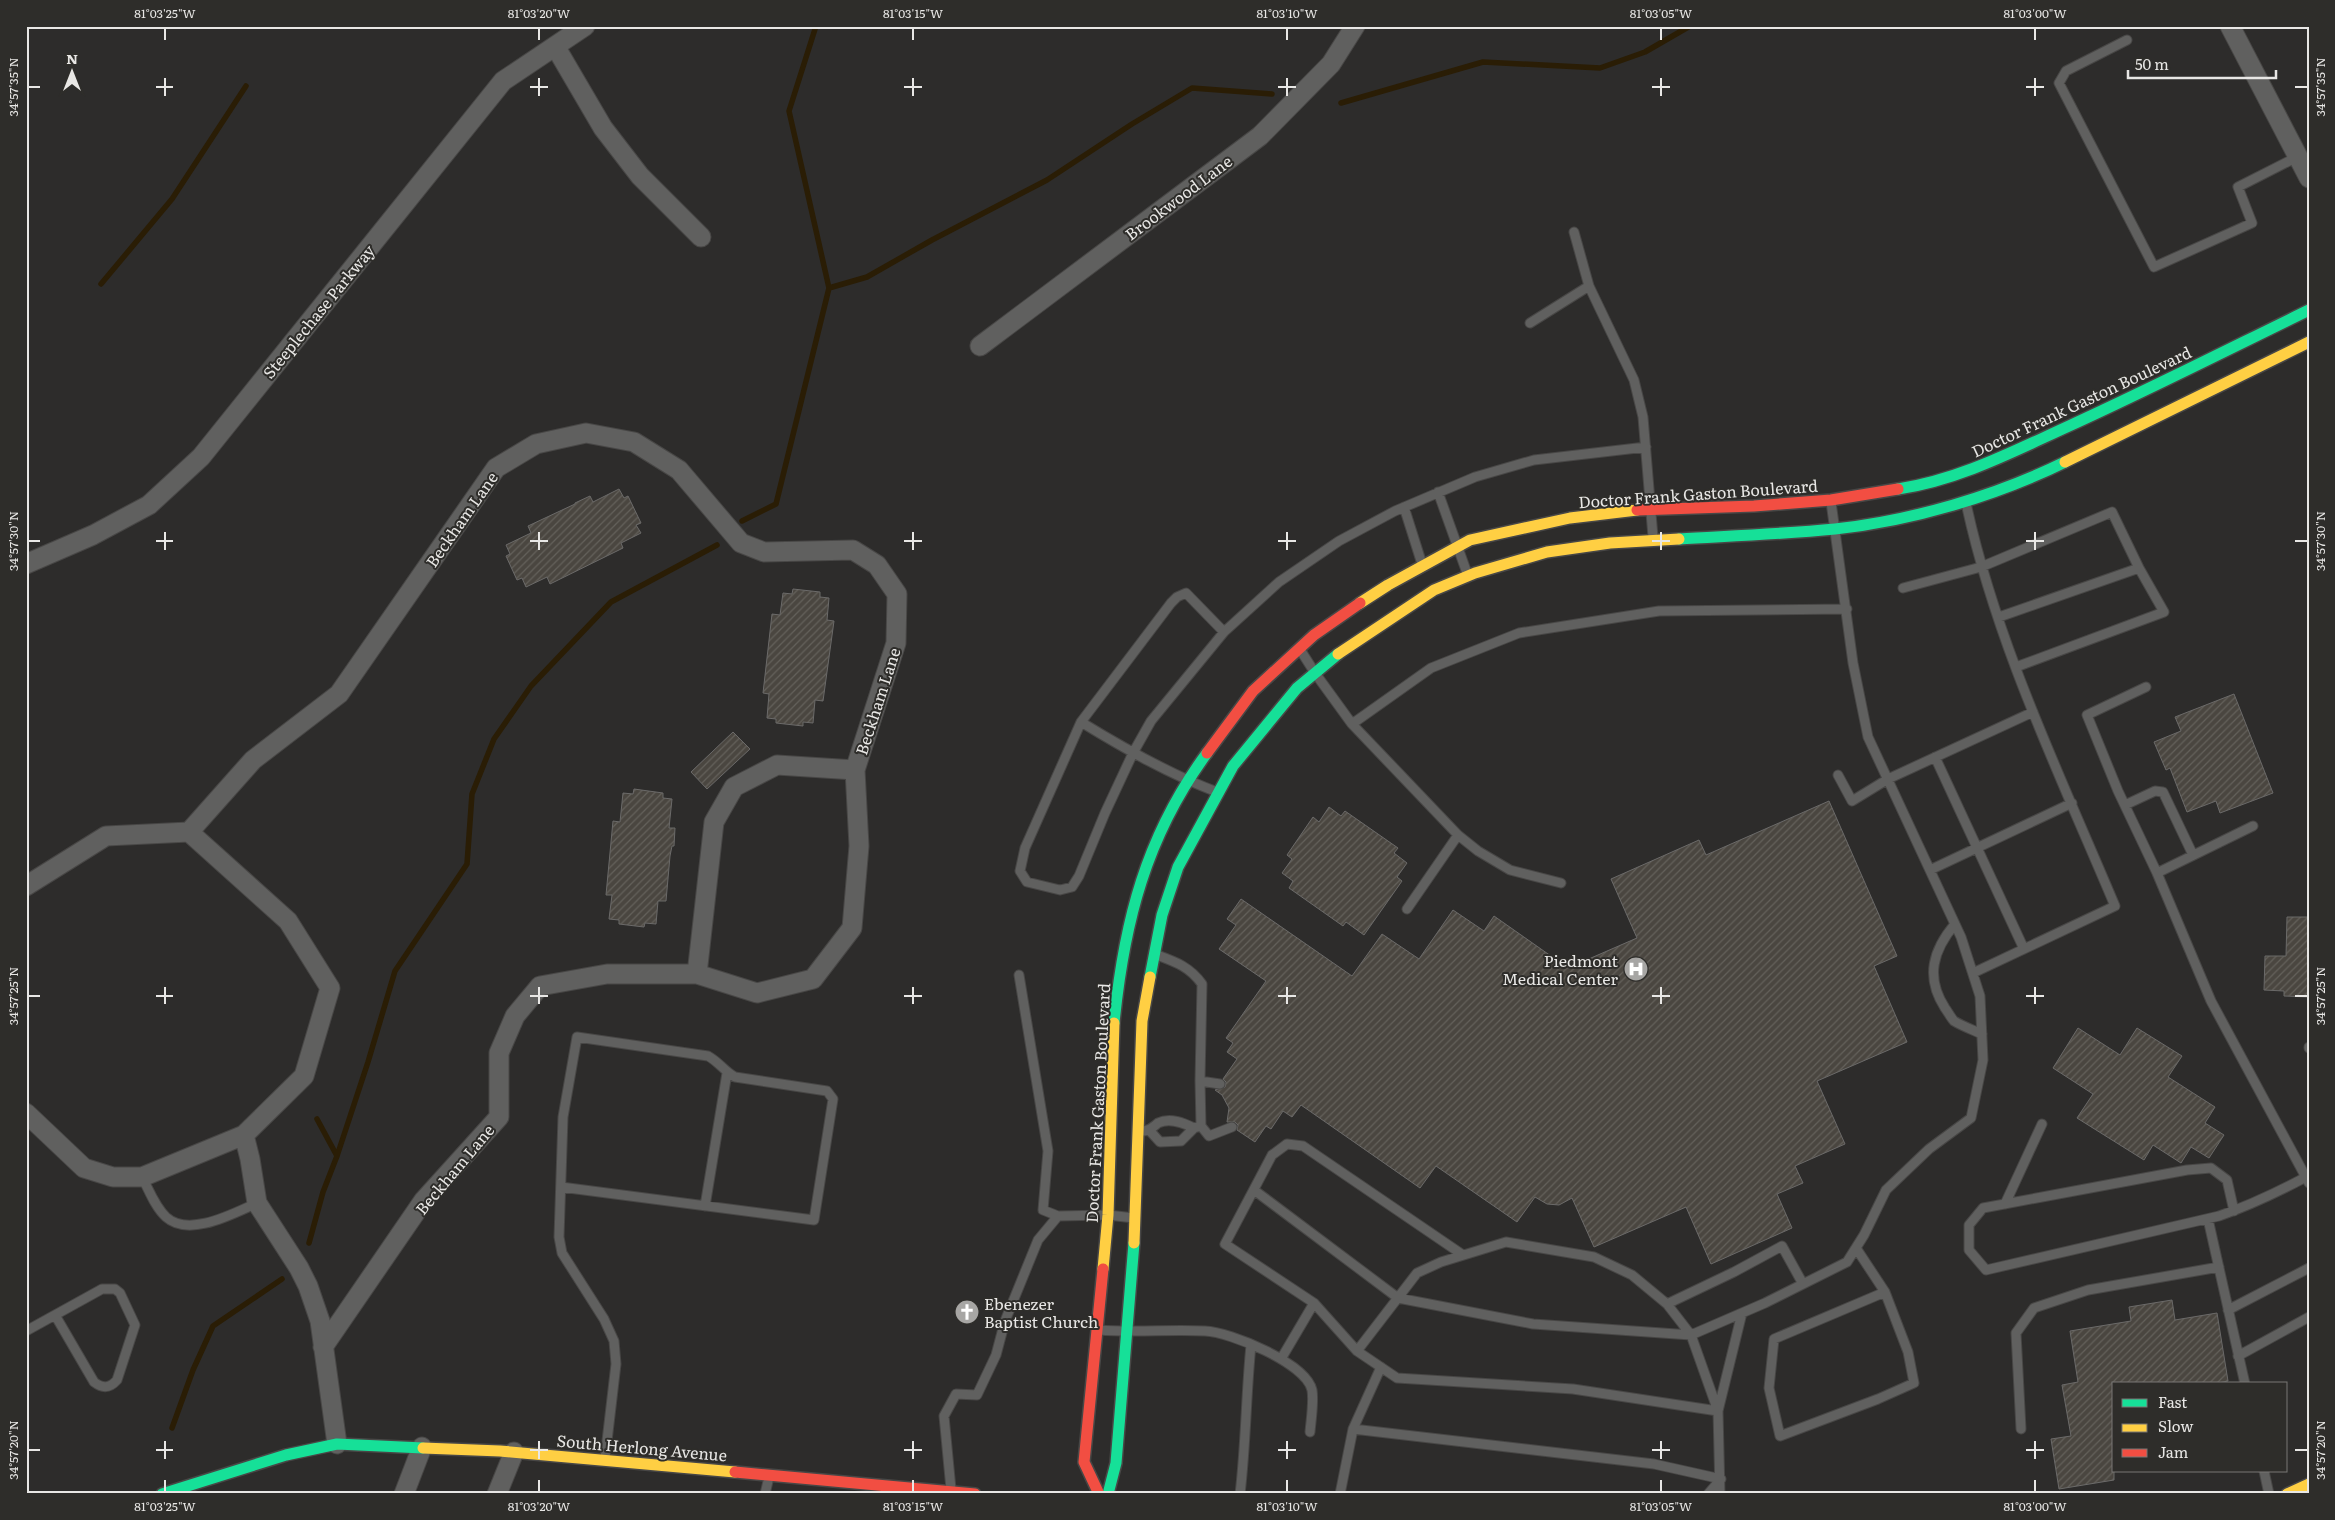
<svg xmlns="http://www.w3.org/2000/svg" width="2335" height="1520" font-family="Literata,serif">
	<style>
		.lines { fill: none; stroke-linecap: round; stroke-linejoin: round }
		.stream { stroke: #2a1d05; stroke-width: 5.5 }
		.building { fill: url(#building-hatch); stroke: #6b6a69 }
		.lane-casing { stroke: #484746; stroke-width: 11 }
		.street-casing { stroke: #484746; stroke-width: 21 }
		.fast-casing { stroke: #484746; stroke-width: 14 }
		.slow-casing { stroke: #484746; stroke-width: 14 }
		.jam-casing { stroke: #484746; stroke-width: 14 }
		.lane { stroke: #60605f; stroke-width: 9 }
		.street { stroke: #60605f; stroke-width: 19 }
		.fast { stroke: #16e098; stroke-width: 11 }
		.slow { stroke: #ffcf43; stroke-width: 11 }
		.jam { stroke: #f24e42; stroke-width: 11 }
		.ticks { fill: none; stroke: #e8e7e5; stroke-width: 2 }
		.labels { text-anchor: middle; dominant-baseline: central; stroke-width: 4; stroke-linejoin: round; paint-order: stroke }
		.street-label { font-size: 16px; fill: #e8e7e5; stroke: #2e2d2a }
		.poi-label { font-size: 16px; fill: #e8e7e5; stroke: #2e2d2a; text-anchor: end }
		.neatline { fill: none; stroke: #e8e7e5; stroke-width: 2 }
		.ticks-label { font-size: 12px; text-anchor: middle; fill: #e8e7e5 }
	</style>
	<defs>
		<pattern id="building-hatch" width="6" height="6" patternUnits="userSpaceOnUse" patternTransform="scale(1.25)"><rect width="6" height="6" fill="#4a4640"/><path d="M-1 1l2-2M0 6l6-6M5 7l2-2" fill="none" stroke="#64615b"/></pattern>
	</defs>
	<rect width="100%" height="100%" fill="#2d2c2b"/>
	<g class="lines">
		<path class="stream" d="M816 26 789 111 829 288
			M1341 103 1483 62 1600 68 1645 52 1690 26
			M101 284 172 199 246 86
			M742 521 776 504 829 288 867 277 932 240 1047 180 1132 124 1192 88 1272 94
			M317 1119 337 1156
			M309 1243 323 1192 337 1156 368 1062 395 971 467 864 472 794 494 739 531 686 611 602 717 545
			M172 1428 193 1370 213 1326 282 1279"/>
	</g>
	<path class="building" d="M619 489 624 498 628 496 641 523 636 525 641 533 621 543 623 548 550 584 547 577 526 587 522 578 517 580 506 556 510 554 506 545 531 533 528 526 575 504V503L590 496 593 502Z
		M793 589 820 592V597L829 598 827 620 834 621 823 701 815 700 813 723 803 722V726L776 723V719L767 718 769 694 763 693 772 614 780 615 783 593 792 594Z
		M2234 694 2273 793 2220 813 2216 801 2187 812 2170 768 2166 770 2154 742 2181 731 2175 717Z
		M733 732 750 749 707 789 691 772Z
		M634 789 663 793V798L672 799 669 828H675L674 846H672L670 856 666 901H658L656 924 645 923 644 927 619 924V920L609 919 612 895H606L613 821 620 822 623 793 633 794Z
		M1829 801 1897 956 1874 966 1907 1042 1817 1081 1845 1144 1795 1166 1803 1183 1777 1194 1792 1228 1711 1264 1686 1207 1594 1247 1572 1198 1559 1205 1547 1204 1535 1197 1517 1222 1436 1166 1420 1188 1301 1105 1292 1117 1283 1111 1271 1129 1266 1126 1255 1142 1237 1130 1238 1125 1235 1122H1227L1229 1108 1222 1095 1215 1090 1225 1087 1226 1082 1223 1079 1237 1059 1227 1052 1233 1043 1226 1038 1266 981 1219 949 1236 925 1227 919 1241 899 1352 976 1382 934 1419 959 1453 910 1484 931 1494 916 1568 968 1637 938 1611 879 1699 840 1706 855Z
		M1329 807 1341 816 1345 811 1398 848 1394 853 1407 863 1397 877 1402 881 1364 935 1346 922 1343 926 1289 888 1293 881 1282 873 1292 859 1287 855 1313 817 1319 822Z
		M2287 917H2309V997L2284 996V991L2264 990 2265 956H2286Z
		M2078 1028 2120 1055 2137 1028 2182 1056 2168 1077 2215 1107 2205 1123 2224 1135 2209 1158 2191 1147 2181 1163 2153 1145 2144 1160 2077 1118 2093 1094 2053 1068Z
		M2172 1300 2175 1320 2217 1313 2228 1381 2213 1384H2114V1480L2059 1489 2051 1439 2071 1436 2062 1385 2078 1382 2070 1331 2131 1321 2129 1307Z"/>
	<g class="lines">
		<defs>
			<path id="lane" d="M2127 40 2066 71 2059 83 2154 267 2252 223 2238 187 2297 157
				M1574 232 1589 286 1634 380 1643 417 1653 537
				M1530 323 1589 286
				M1438 492 1467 573
				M1966 503C1996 643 2060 775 2115 906L1973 973
				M1404 507 1422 564
				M1903 588 1981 567 2112 512 2139 568 2164 612 2016 667
				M1999 617 2139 568
				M1224 632 1186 593 1177 597 1171 603 1081 722 1025 848 1020 871 1027 882 1060 890 1072 887 1079 876 1105 813 1133 753 1151 721 1224 632 1279 582 1339 541 1395 511 1475 477 1534 460 1646 447
				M1301 651 1315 673 1352 724 1458 835 1478 851 1510 870 1561 883
				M2146 687 2087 715 2118 791 2157 873 2253 826
				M1081 722C1125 749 1169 774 1217 792
				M1352 724 1431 668 1519 633 1659 611 1847 609
				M1935 757 2024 949
				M1838 775 1852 801 1888 779 2033 712
				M2125 805 2155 791 2163 792 2193 855
				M1930 870 2072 803
				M2157 873 2211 1001 2309 1183
				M1407 909 1458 835
				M1955 924C1933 950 1925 977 1945 1008 1948 1012 1951 1018 1954 1021 1962 1026 1973 1030 1982 1034
				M1157 955C1176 962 1190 967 1202 984L1200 1081
				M1019 975 1048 1151 1043 1210 1058 1216 1108 1215 1134 1218
				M2309 1047V1048
				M1220 1084 1200 1081 1201 1126 1209 1136 1232 1127
				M1144 1131C1151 1130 1153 1127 1158 1123 1170 1117 1184 1123 1194 1128
				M1150 1131 1160 1142 1181 1141 1194 1128 1201 1126
				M142 1177C149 1190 155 1207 166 1217 189 1238 234 1213 257 1203
				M561 1187 814 1220 833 1099 827 1091 735 1077C725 1072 719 1062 708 1056L577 1037 563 1117 559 1237 562 1253 604 1319 614 1341 616 1364 605 1458
				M1254 1190 1398 1298 1533 1324 1691 1335
				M2005 1204 2042 1124
				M705 1206 727 1073
				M2234 1211 2227 1180 2211 1168 2187 1170 1983 1208 1969 1225V1250L1986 1270 2219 1216C2251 1205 2276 1193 2306 1177
				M2208 1219 2245 1384
				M1856 1248 1885 1292 1908 1352 1914 1383 1878 1399 1780 1436 1769 1388 1774 1339 1885 1292
				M1314 1303 1225 1244 1272 1155 1287 1144 1303 1146 1463 1255
				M1667 1304 1734 1272 1782 1246 1803 1284
				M2228 1310 2309 1268
				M1099 1330C1135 1333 1170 1329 1205 1331 1230 1332 1306 1363 1312 1390 1314 1402 1311 1420 1310 1432
				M26 1331 102 1289H115L120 1293 135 1325 117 1380C110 1388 103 1389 94 1382L55 1315
				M1357 1351 1417 1273 1441 1262 1506 1242 1594 1257 1632 1275 1667 1304 1691 1335
				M2238 1356 2309 1317
				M1281 1359 1314 1303 1357 1351 1397 1378 1573 1389 1718 1411 1742 1313
				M1353 1429 1381 1367
				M2021 1429 2016 1333 2034 1308 2088 1290 2219 1267
				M2264 1471 2269 1494
				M951 1489 944 1416 956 1394 977 1395 996 1355 1005 1321 1038 1240 1058 1216
				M765 1494 769 1477
				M1240 1494C1246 1444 1246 1394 1251 1345
				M1340 1494 1353 1429 1654 1464 1721 1479 1708 1494
				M1720 1494 1718 1411 1691 1335 1765 1303 1847 1262 1864 1235 1886 1190 1929 1149 1971 1118 1983 1060 1980 996 1961 937 1868 737 1853 663 1831 502"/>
			<path id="street" d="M2230 26 2309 178
				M555 46 603 128 640 176 701 237
				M980 346 1260 136 1331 64 1355 26
				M26 564 93 535 149 505 201 457 503 81 585 26
				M189 832 253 760 339 694 496 468 536 444 586 433 634 442 679 470 741 543 764 552 853 550 877 565 897 594 896 643 855 770 859 846 852 928 813 979 757 993 697 974H607L540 986 515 1016 499 1053V1117L424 1200 323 1347
				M26 886 106 836 189 832 288 921 330 988 304 1076 244 1135 142 1177H113L84 1168 26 1113
				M697 974 714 822 734 787 777 765 855 770
				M244 1135 250 1159 257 1203 299 1268 308 1286 320 1321 337 1444
				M404 1494 422 1447
				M497 1494 514 1452"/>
			<path id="fast" d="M1898 489C1959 480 2014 451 2069 426 2150 389 2229 349 2309 310
				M1679 539C1730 536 1783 534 1835 529 1911 521 1996 496 2065 462
				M1150 977 1162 915 1178 867 1233 766 1297 688 1338 654
				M1114 1023C1124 922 1146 836 1207 753
				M162 1494 286 1455 337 1444 423 1448
				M1108 1494 1116 1463 1134 1243"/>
			<path id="slow" d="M2065 462 2309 342
				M1360 603 1388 585 1470 540 1570 518 1637 510
				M1338 654 1434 590 1475 573 1547 552 1610 543 1679 539
				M1134 1243 1142 1021 1150 977
				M1103 1269 1108 1215 1114 1023
				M423 1448 500 1451 735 1472
				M2287 1494 2309 1484"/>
			<path id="jam" d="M1637 510 1754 506 1831 500 1898 489
				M1207 753 1253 691 1314 635 1360 603
				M735 1472 975 1494
				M1099 1494 1084 1462 1103 1269"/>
		</defs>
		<use href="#lane" class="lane-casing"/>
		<use href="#street" class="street-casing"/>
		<use href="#fast" class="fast-casing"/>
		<use href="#slow" class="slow-casing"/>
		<use href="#jam" class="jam-casing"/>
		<use href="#lane" class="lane"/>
		<use href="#street" class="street"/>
		<use href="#fast" class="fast"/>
		<use href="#slow" class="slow"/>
		<use href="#jam" class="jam"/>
	</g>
	<path class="ticks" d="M165 28V40M539 28V40M913 28V40M1287 28V40M1661 28V40M2035 28V40M165 78V96M539 78V96M913 78V96M1287 78V96M1661 78V96M2035 78V96M28 87H40M156 87H173M530 87H548M904 87H922M1278 87H1296M1652 87H1670M2026 87H2044M2295 87H2308M165 532V550M539 532V550M913 532V550M1287 532V550M1661 532V550M2035 532V550M28 541H40M156 541H173M530 541H548M904 541H922M1278 541H1296M1652 541H1670M2026 541H2044M2295 541H2308M165 987V1004M539 987V1004M913 987V1004M1287 987V1004M1661 987V1004M2035 987V1004M28 996H40M156 996H173M530 996H548M904 996H922M1278 996H1296M1652 996H1670M2026 996H2044M2295 996H2308M165 1441V1459M539 1441V1459M913 1441V1459M1287 1441V1459M1661 1441V1459M2035 1441V1459M28 1450H40M156 1450H173M530 1450H548M904 1450H922M1278 1450H1296M1652 1450H1670M2026 1450H2044M2295 1450H2308M165 1480V1492M539 1480V1492M913 1480V1492M1287 1480V1492M1661 1480V1492M2035 1480V1492"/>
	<defs>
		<symbol id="hospital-disc" viewBox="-11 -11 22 22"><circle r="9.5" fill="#a7a6a4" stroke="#2e2d2a"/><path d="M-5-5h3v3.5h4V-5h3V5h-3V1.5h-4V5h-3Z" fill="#fff"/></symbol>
		<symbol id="church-disc" viewBox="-11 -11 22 22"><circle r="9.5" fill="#a7a6a4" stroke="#2e2d2a"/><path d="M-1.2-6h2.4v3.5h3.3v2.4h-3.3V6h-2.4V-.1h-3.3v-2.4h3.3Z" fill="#fff"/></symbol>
	</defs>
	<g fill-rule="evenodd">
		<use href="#hospital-disc" x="1622" y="955" width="28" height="28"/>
		<use href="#church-disc" x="953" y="1298" width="28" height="28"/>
	</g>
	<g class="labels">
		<g class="street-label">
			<text transform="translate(1178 197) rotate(-37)">Brookwood Lane</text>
			<text transform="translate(318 311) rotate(-51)">Steeplechase Parkway</text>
			<text transform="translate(2081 401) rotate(-25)">Doctor Frank Gaston Boulevard</text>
			<text transform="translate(1698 493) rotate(-4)">Doctor Frank Gaston Boulevard</text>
			<text transform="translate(461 519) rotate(-55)">Beckham Lane</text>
			<text transform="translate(877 701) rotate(-72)">Beckham Lane</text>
			<text transform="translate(1097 1103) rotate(-87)">Doctor Frank Gaston Boulevard</text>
			<text transform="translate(454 1169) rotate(-50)">Beckham Lane</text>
			<text transform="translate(642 1447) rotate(5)">South Herlong Avenue</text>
		</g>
		<g class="poi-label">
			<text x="1618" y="960">Piedmont<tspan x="1618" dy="18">Medical Center</tspan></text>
			<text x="984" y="1303" text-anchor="start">Ebenezer<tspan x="984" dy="18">Baptist Church</tspan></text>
		</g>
	</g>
	<rect width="2335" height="1520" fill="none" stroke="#2e2d2a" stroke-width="55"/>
	<rect x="2112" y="1382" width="175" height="90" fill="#2e2d2a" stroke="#787775"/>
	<rect x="2122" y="1399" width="25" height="8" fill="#16e098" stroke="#787775"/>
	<text x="2158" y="1408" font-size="15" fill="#e8e7e5">Fast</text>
	<rect x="2122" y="1424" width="25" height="8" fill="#ffcf43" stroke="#787775"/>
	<text x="2158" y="1432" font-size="15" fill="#e8e7e5">Slow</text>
	<rect x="2122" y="1449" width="25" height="8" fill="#f24e42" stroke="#787775"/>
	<text x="2158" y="1458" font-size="15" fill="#e8e7e5">Jam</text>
	<g transform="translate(72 72)" stroke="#2e2d2a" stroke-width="4" paint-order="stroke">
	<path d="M0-4L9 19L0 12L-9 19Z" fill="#e8e7e5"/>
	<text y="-8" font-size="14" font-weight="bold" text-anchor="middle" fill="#e8e7e5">N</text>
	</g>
	<path d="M2128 70v8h148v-8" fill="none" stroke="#e8e7e5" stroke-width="2.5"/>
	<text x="2135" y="70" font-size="15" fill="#e8e7e5" stroke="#2e2d2a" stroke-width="4" paint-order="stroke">50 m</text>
	<rect x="28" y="28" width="2280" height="1464" class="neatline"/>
	<g class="ticks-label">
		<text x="165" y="18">81°03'25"W</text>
		<text x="539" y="18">81°03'20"W</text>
		<text x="913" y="18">81°03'15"W</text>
		<text x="1287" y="18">81°03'10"W</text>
		<text x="1661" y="18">81°03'05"W</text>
		<text x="2035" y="18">81°03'00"W</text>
		<text transform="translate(14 87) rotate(-90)" y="4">34°57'35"N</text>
		<text transform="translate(2321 87) rotate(-90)" y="4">34°57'35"N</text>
		<text transform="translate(14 541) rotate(-90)" y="4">34°57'30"N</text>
		<text transform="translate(2321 541) rotate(-90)" y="4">34°57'30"N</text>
		<text transform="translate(14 996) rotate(-90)" y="4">34°57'25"N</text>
		<text transform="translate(2321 996) rotate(-90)" y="4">34°57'25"N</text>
		<text transform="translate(14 1450) rotate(-90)" y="4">34°57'20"N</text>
		<text transform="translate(2321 1450) rotate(-90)" y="4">34°57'20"N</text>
		<text x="165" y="1511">81°03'25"W</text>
		<text x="539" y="1511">81°03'20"W</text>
		<text x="913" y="1511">81°03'15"W</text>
		<text x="1287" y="1511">81°03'10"W</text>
		<text x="1661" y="1511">81°03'05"W</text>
		<text x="2035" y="1511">81°03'00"W</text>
	</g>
</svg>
